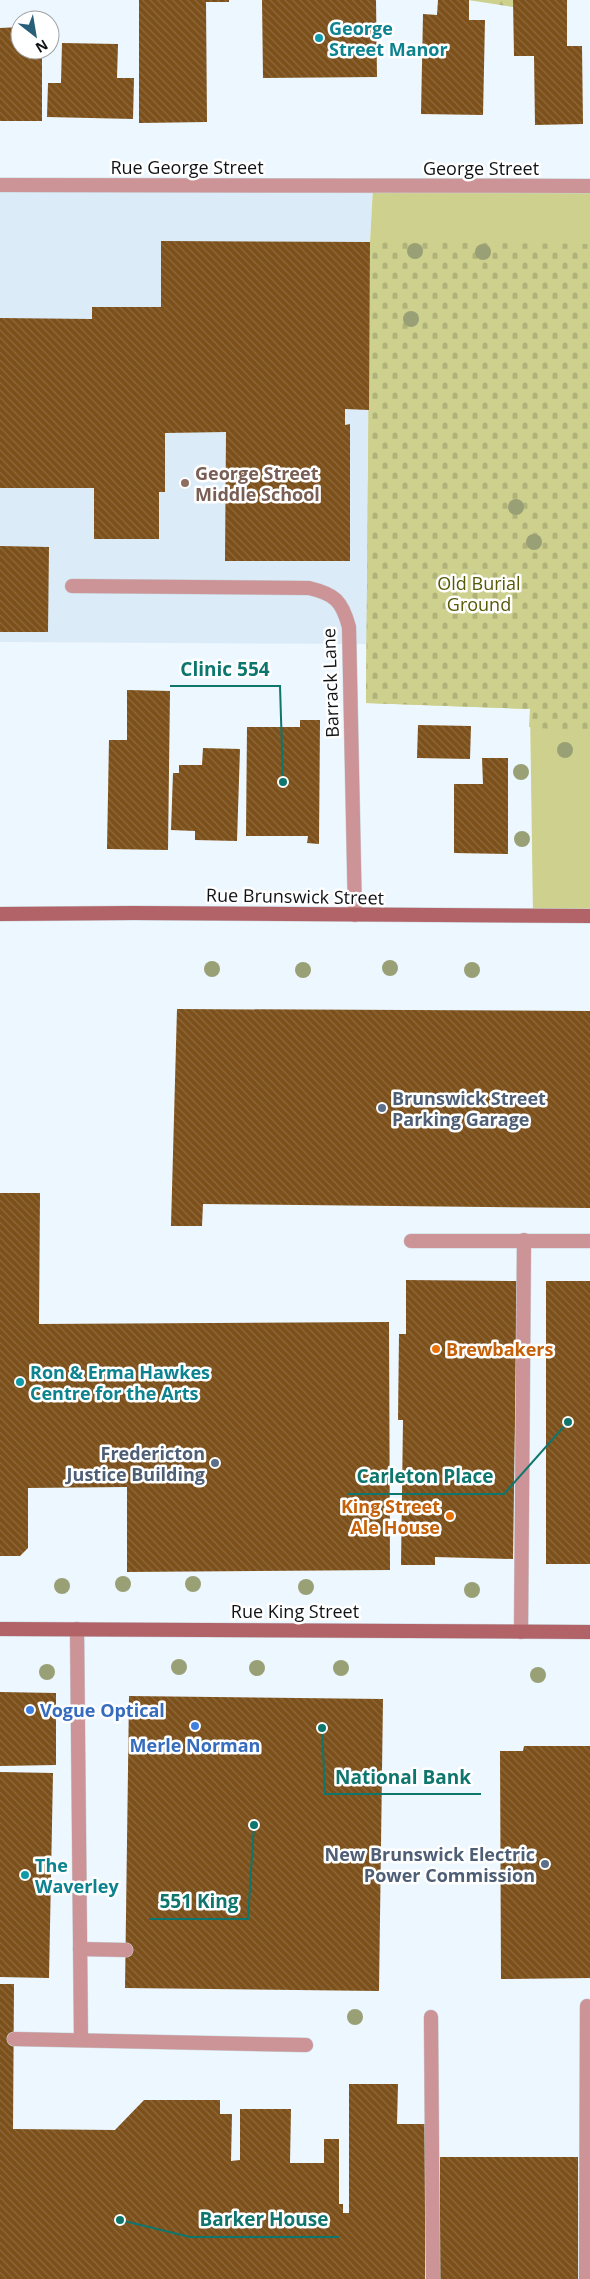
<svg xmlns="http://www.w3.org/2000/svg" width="590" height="2279" font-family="'Open Sans',sans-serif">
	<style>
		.built { fill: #dbecf8 }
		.green { fill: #cdd18d }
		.forest { fill: url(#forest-firs) }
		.cemetery { fill: url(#cemetery-stones) }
		.building { fill: url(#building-back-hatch) }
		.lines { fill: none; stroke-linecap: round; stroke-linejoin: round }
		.service-casing { stroke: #cad3da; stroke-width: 15 }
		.pedestrian-casing { stroke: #cad3da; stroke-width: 15 }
		.minor-casing { stroke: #cad3da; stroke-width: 15 }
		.secondary-casing { stroke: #cad3da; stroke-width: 15 }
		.service { stroke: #cc9496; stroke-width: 14 }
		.pedestrian { stroke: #cc9496; stroke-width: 14 }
		.minor { stroke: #cc9496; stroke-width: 14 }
		.secondary { stroke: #b26368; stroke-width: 14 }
		.tree { fill: #9aa076 }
		.culture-dot { fill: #0f9aa8; stroke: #fff; stroke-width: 2 }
		.education-dot { fill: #8d6e63; stroke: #fff; stroke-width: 2 }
		.service-dot { fill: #5c6f8a; stroke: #fff; stroke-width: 2 }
		.food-dot { fill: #e8710a; stroke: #fff; stroke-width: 2 }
		.shop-dot { fill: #3f7fe0; stroke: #fff; stroke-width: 2 }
		.labels { text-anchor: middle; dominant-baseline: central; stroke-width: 5; stroke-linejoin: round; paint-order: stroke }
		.culture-label { font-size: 18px; font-weight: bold; fill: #0d838f; stroke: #fff; text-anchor: start }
		.street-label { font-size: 18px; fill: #101316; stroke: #fff }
		.education-label { font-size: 18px; font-weight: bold; fill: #785e54; stroke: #fff; text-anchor: start }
		.park-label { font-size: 18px; fill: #575905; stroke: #fff }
		.service-label { font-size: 18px; font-weight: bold; fill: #4e5e75; stroke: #fff; text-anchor: end }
		.food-label { font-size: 18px; font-weight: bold; fill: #c56008; stroke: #fff; text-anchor: start }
		.shop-label { font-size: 18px; font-weight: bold; fill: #366cbe; stroke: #fff; text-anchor: start }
		.leader { fill: none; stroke: #0f766e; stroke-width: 2 }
		.callout-dot { fill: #0f766e; stroke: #fff; stroke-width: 2 }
		.callout-label { font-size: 19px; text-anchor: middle; font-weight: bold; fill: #0f766e; stroke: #fff; stroke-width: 5; stroke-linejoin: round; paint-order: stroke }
	</style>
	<defs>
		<pattern id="forest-firs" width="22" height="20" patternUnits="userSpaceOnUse" patternTransform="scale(1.25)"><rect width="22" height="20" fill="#cdd18d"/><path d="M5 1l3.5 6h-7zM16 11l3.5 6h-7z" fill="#afb379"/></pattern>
		<pattern id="cemetery-stones" width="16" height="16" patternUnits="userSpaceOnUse" patternTransform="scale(1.25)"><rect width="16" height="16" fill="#cdd18d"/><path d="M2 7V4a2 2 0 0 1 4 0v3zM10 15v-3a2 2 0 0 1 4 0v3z" fill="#afb379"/></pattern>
		<pattern id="building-back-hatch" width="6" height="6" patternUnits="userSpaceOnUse" patternTransform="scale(1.25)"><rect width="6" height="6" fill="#7d5019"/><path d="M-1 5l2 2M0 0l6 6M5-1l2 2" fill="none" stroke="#8c6a41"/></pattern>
	</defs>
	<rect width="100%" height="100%" fill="#edf7ff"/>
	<path class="built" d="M0 185 373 187 370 242 367 644 0 642Z"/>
	<path class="green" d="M590 186V916H533L530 709 366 703 370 242 373 187Z"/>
	<path class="forest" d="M468 0H553L551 13Z"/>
	<path class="cemetery" d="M370 242 590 244V733L529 727 530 709 366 703Z"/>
	<path class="building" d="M139 0H229V2H206L207 122 139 123Z
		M262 0H376L377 77 263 78Z
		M438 0H469V20H485L483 115 421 114 423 14 437 15Z
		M513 0H567V46H582L583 124 535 125 534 56H514Z
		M20 27V50H42V121H0V28Z
		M62 43 118 44 117 78H134L133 119 47 117 48 83H61Z
		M161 241 370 242 369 410 345 409V425L350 424V561H225L226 432 165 433V492H159V539H94V488H0V318L92 319V307H161Z
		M0 546 49 547 48 632H0Z
		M127 690 170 691 168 850 107 849 109 740H127Z
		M300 720H320L319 844 307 843 308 836H246L247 727H300Z
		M418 725 471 726 470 759 417 758Z
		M203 748 240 749 237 841 195 840V831L171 830 173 773H179V765H202Z
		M482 758H508V854L454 853V784H483Z
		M177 1009 590 1011V1208L203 1204 202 1226H171Z
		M0 1193H40L39 1324 389 1322 390 1570 127 1572V1487L28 1488V1548L20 1556H0Z
		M406 1280 517 1281 513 1559 435 1557V1565H401L403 1420H398L399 1334H406Z
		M546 1281H590V1564H546Z
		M0 1692 56 1693V1765L0 1766Z
		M129 1696 383 1699 379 1991 125 1988Z
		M524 1746H590V1978L501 1979 500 1751H523Z
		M0 1772 53 1773 49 1978 0 1977Z
		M0 1984H14L13 2129 115 2130 144 2100H220V2114H232L231 2161 240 2160V2109H291L290 2163H324V2139H339V2204H343V2213H349V2084H398L397 2124H426L425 2279H0Z
		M440 2157H578V2279H440Z"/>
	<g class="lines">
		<defs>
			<path id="service" d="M411 1241H590
				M80 1949 126 1950
				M431 2017 433 2279
				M14 2039 306 2045
				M586 2279 587 2006"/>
			<path id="pedestrian" d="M521 1632 524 1240"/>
			<path id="minor" d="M0 185 590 186
				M72 586 309 588C335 594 342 601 349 627L355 915
				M77 1629 81 2039"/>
			<path id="secondary" d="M0 914 134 913 590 916
				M0 1629 590 1632"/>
		</defs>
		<use href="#service" class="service-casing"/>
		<use href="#pedestrian" class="pedestrian-casing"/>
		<use href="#minor" class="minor-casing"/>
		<use href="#secondary" class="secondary-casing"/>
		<use href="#service" class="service"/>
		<use href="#pedestrian" class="pedestrian"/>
		<use href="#minor" class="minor"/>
		<use href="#secondary" class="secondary"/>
	</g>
	<g class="tree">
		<circle cx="415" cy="251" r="8"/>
		<circle cx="483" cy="252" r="8"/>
		<circle cx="411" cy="319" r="8"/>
		<circle cx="516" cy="507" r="8"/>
		<circle cx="534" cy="542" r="8"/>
		<circle cx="565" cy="750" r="8"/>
		<circle cx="521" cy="772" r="8"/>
		<circle cx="522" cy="839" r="8"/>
		<circle cx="390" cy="968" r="8"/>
		<circle cx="212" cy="969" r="8"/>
		<circle cx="303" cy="970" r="8"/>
		<circle cx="472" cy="970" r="8"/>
		<circle cx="123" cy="1584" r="8"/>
		<circle cx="193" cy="1584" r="8"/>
		<circle cx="62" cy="1586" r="8"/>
		<circle cx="306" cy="1587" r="8"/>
		<circle cx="472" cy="1590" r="8"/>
		<circle cx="179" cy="1667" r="8"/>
		<circle cx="257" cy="1668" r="8"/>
		<circle cx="341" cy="1668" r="8"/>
		<circle cx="47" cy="1672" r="8"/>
		<circle cx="538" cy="1675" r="8"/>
		<circle cx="355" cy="2017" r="8"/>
	</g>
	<g class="culture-dot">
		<circle cx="319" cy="38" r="5"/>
		<circle cx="20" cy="1382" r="5"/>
		<circle cx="25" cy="1875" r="5"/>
	</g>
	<circle class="education-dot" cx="185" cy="483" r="5"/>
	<g class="service-dot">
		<circle cx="382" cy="1108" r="5"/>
		<circle cx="215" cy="1463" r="5"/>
		<circle cx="545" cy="1864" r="5"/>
	</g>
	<g class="food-dot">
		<circle cx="436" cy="1349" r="5"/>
		<circle cx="450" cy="1516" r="5"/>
	</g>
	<g class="shop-dot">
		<circle cx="30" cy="1710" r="5"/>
		<circle cx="195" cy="1726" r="5"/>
	</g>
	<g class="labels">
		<g class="culture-label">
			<text x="329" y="28">George<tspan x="329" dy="21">Street Manor</tspan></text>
			<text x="30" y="1372">Ron &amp; Erma Hawkes<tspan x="30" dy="21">Centre for the Arts</tspan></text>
			<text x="35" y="1865">The<tspan x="35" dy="21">Waverley</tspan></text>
		</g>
		<g class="street-label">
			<text x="187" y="167">Rue George Street</text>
			<text x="481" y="168">George Street</text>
			<text transform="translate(330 683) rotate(-92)">Barrack Lane</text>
			<text transform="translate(295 896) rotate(1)">Rue Brunswick Street</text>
			<text x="295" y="1611">Rue King Street</text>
		</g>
		<g class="education-label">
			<text x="195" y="473">George Street<tspan x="195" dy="21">Middle School</tspan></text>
		</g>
		<g class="park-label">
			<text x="479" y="583">Old Burial<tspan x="479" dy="21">Ground</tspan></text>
		</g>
		<g class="service-label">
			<text x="392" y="1098" text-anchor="start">Brunswick Street<tspan x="392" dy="21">Parking Garage</tspan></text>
			<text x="205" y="1453">Fredericton<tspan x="205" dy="21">Justice Building</tspan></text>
			<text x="535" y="1854">New Brunswick Electric<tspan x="535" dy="21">Power Commission</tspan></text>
		</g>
		<g class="food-label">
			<text x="446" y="1349">Brewbakers</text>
			<text x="440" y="1506" text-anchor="end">King Street<tspan x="440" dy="21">Ale House</tspan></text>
		</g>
		<g class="shop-label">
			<text x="40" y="1710">Vogue Optical</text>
			<text x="195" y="1745" text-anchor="middle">Merle Norman</text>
		</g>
	</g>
	<path class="leader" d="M283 782L280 686H170M568 1422L504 1494H347M322 1728L325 1794H481M254 1825L248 1919H149M120 2220L190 2237H339"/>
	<g class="callout-dot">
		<circle cx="283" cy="782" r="5"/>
		<circle cx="568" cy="1422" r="5"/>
		<circle cx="322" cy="1728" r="5"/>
		<circle cx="254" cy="1825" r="5"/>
		<circle cx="120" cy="2220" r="5"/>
	</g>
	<g class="callout-label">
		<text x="225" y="676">Clinic 554</text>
		<text x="425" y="1483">Carleton Place</text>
		<text x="403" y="1784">National Bank</text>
		<text x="199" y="1908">551 King</text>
		<text x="264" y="2226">Barker House</text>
	</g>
	<g transform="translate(35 35) rotate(149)"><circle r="24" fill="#ffffff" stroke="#9fa1a2"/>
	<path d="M0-4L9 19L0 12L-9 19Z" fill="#275f79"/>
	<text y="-8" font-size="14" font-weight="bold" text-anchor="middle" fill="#101316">N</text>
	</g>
</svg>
